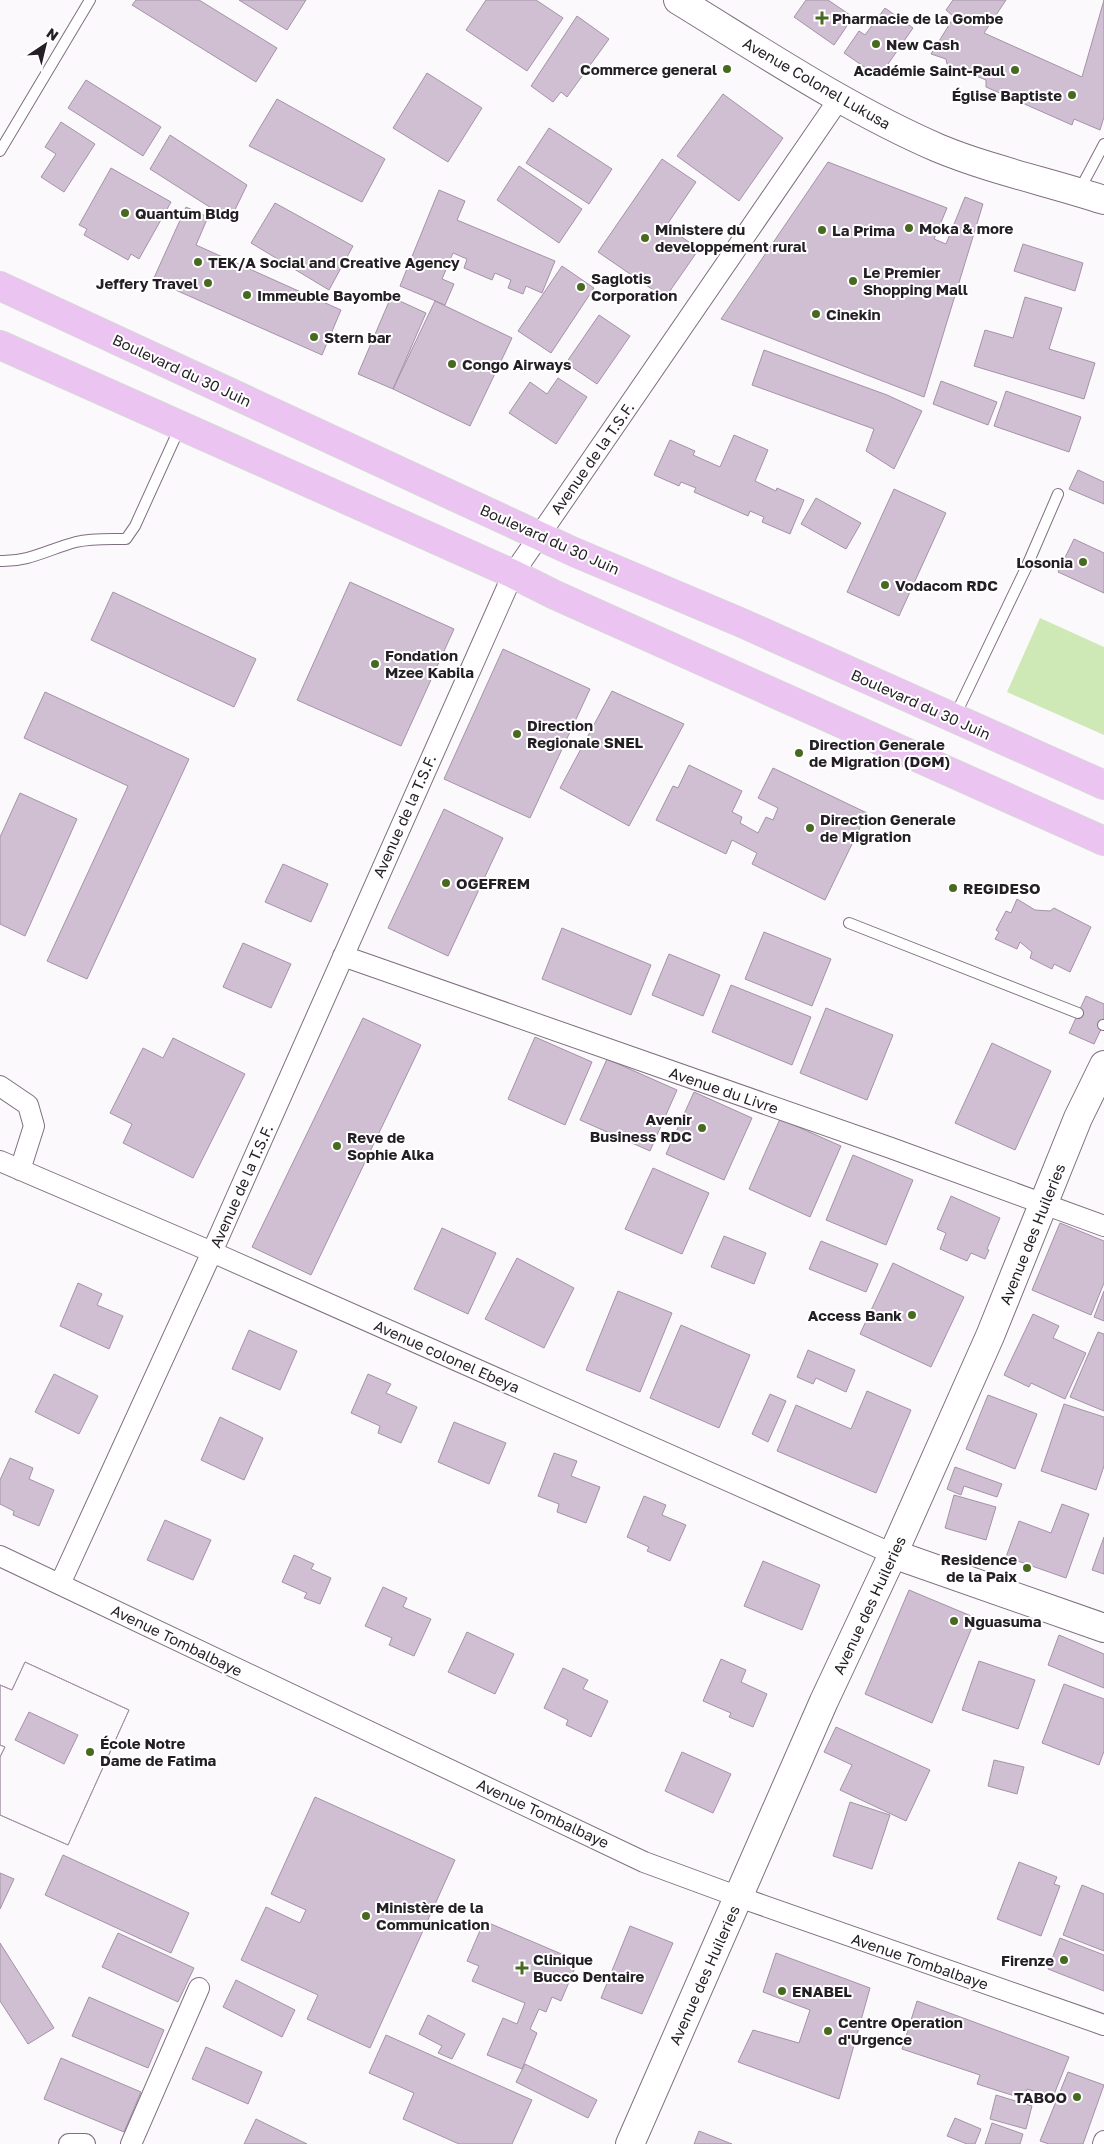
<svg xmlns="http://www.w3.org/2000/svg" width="1104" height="2144" font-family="'Golos Text',sans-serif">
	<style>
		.green { fill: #cee8b6 }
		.building { fill: #d0bed3; stroke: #a493a7; fill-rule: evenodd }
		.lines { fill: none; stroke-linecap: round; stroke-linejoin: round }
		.lane-casing { stroke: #806f82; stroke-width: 12 }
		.street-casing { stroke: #806f82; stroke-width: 22 }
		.secondary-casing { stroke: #806f82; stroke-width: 30 }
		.primary-casing { stroke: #d8d6d8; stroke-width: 30 }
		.lane { stroke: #fff; stroke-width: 10 }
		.street { stroke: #fff; stroke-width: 20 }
		.secondary { stroke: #fff; stroke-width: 28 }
		.primary { stroke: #ebc4f1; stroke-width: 28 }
		.poi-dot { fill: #486920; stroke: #fff; stroke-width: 2 }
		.labels { text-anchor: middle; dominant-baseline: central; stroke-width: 4; stroke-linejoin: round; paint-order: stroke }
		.poi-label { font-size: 15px; font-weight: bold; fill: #241e25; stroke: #fff; text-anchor: start }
		.street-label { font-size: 15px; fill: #241e25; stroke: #fff }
	</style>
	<rect width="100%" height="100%" fill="#fcf9fd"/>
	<path class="green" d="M1040 618 1104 647V735L1007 692Z"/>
	<path class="building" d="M136 0H199L277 48 256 82 132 5Z
		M239 0H306L287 30Z
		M486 0H536L563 18 527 71 466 30Z
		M806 0H828L853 17 834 45 794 17Z
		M953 0H1006L984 33 1082 77 1104 0V117L1100 130 1074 119 1072 125 986 87V80L947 64 946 59 931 54 954 17 946 10Z
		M885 8 913 28 879 77 844 53 859 31 865 35Z
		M577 16 609 39 567 97 561 92 553 102 531 86Z
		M427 73 482 108 448 162 393 128Z
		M86 80 161 127 143 156 68 108Z
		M723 94 783 138 739 201 677 156Z
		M277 99 385 159 362 202 249 146Z
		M61 122 95 144 64 192 41 177 56 154 45 147Z
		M549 128 612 169 589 204 526 163Z
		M170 135 247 185 230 220 150 169Z
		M662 159 696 182 666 226 699 249 665 298 598 252Z
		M828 162 947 208 934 239 946 244 965 197 983 204 924 397 721 319Z
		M519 166 582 209 559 243 497 200Z
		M111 168 171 202 139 259 131 254 128 260 84 235 87 229 79 225Z
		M439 190 465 201 457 220 555 261 542 293 526 286 523 294 508 288 511 280 495 273 492 280 464 268 467 259 453 253 442 279 454 284 445 305 400 286Z
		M275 203 353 246 329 290 251 243Z
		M186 207 208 217 196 245 341 310 322 355 153 280Z
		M1023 244 1083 263 1075 291 1014 271Z
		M562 266 594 288 551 353 518 331Z
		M391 297 426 313 393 389 358 374Z
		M1025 297 1062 308 1049 349 1095 363 1084 399 974 366 985 330 1013 338Z
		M435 301 512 338 470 426 393 389Z
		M599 315 630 336 597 384 566 363Z
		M764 350 887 395 922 411 894 469 866 451 874 429 752 385Z
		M558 378 587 397 556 444 509 413 530 382 547 394Z
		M941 381 997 402 988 425 933 404Z
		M1006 391 1081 417 1069 452 994 426Z
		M734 435 768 450 755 481 776 491 777 488 804 500 790 534 762 522 764 517 750 511 748 516 694 492 696 488 681 482 679 486 654 475 670 440 695 451 693 455 720 467Z
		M1078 470 1104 482V504L1069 489Z
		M894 489 946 513 899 616 847 592Z
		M816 498 861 523 846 549 801 524Z
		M1074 539 1104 553V593L1058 572Z
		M350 582 454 629 401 746 297 700Z
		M113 592 256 659 234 707 91 640Z
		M503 649 590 689 530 818 444 779Z
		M612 691 684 724 629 826 560 788Z
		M45 692 189 759 87 979 47 961 128 786 24 738Z
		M689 765 742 791 732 812 742 817 740 823 758 833 766 817 773 820 778 808 758 798 773 768 867 813 825 900 752 864 757 853 732 840 726 854 656 820 673 786 678 788Z
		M20 793 77 819 25 936 0 924V837Z
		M444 809 503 838 448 956 388 928Z
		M283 864 328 884 311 922 265 902Z
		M1017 899 1035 910 1050 911 1054 908 1091 927 1070 972 1054 964 1052 969 1030 958 1032 952 1020 942 1017 949 995 939 999 932 996 930 1006 911 1011 913Z
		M562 928 651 965 631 1015 542 979Z
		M764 932 831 959 812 1006 745 979Z
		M243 943 291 964 271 1008 223 987Z
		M669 954 720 975 703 1016 652 995Z
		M731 985 811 1017 792 1065 712 1032Z
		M1086 996 1104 1004V1023L1094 1044 1069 1033Z
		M826 1008 893 1035 867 1100 800 1073Z
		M363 1018 421 1045 311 1275 252 1247Z
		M535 1037 592 1062 565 1125 508 1099Z
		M173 1038 245 1074 193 1178 123 1143 132 1124 110 1113 143 1048 163 1058Z
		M992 1043 1051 1071 1015 1150 955 1123Z
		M607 1059 677 1090 650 1151 580 1120Z
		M694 1092 752 1118 724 1180 666 1154Z
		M780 1119 841 1146 810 1217 749 1189Z
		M853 1155 913 1180 886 1245 826 1220Z
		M653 1168 709 1193 682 1254 625 1229Z
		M951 1196 1000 1218 987 1249 989 1250 985 1259 971 1253 967 1261 940 1249 946 1233 937 1229Z
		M1060 1223 1104 1241V1283L1091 1315 1032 1290Z
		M442 1228 496 1253 468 1314 414 1289Z
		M724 1236 766 1253 754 1284 711 1267Z
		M821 1241 878 1264 866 1292 809 1269Z
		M517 1258 574 1288 544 1348 485 1319Z
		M893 1263 964 1297 931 1367 860 1334Z
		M78 1283 102 1294 97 1305 123 1316 109 1349 60 1326Z
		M618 1291 672 1313 640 1392 586 1370Z
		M1104 1291V1321L1094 1317Z
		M1033 1314 1059 1326 1053 1338 1086 1353 1065 1399 1031 1383 1029 1387 1004 1375Z
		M681 1325 750 1355 719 1428 650 1398Z
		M249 1330 297 1351 280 1390 232 1369Z
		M1098 1332 1104 1334V1411L1070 1397Z
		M808 1350 855 1370 846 1392 816 1378 813 1384 797 1377Z
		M54 1374 98 1396 79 1434 35 1412Z
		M368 1374 391 1384 386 1393 417 1407 401 1443 378 1433 380 1426 351 1413Z
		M867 1391 911 1410 876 1493 777 1451 796 1405 851 1429Z
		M770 1394 786 1401 768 1442 752 1434Z
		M988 1395 1037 1414 1015 1469 966 1449Z
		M1064 1404 1104 1417V1466L1096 1490 1041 1471Z
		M220 1417 263 1438 244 1480 201 1460Z
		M454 1422 506 1443 489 1484 438 1462Z
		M554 1453 577 1461 571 1476 600 1487 586 1523 557 1512 559 1504 538 1496Z
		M10 1458 33 1468 29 1479 54 1490 39 1526 13 1515 14 1511 0 1504V1480Z
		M955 1467 1002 1484 997 1497 964 1486 961 1495 947 1489Z
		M954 1495 996 1507 986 1540 945 1528Z
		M644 1496 666 1505 662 1515 686 1525 670 1561 647 1551 649 1547 627 1537Z
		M1062 1504 1089 1514 1066 1578 1006 1557 1019 1521 1051 1533Z
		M165 1520 211 1540 193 1580 147 1560Z
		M1104 1537V1574L1092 1570Z
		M294 1555 314 1564 311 1569 331 1578 320 1604 304 1598 307 1593 282 1582Z
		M763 1561 820 1585 802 1630 744 1606Z
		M383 1587 407 1598 403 1607 431 1619 414 1656 389 1645 392 1638 365 1626Z
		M909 1590 976 1618 932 1723 865 1694Z
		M467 1632 514 1654 495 1694 448 1672Z
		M1059 1635 1104 1654V1688L1048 1665Z
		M721 1659 746 1670 741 1682 767 1694 753 1727 729 1717 731 1713 703 1701Z
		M979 1661 1035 1680 1018 1729 962 1710Z
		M25 1662 129 1710 68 1845 0 1815V1757L5 1747 0 1745V1685L12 1690ZM29 1712 78 1735 64 1764 15 1740Z
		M25 1662 129 1710 68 1845 0 1815V1757L5 1747 0 1745V1685L12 1690Z
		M563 1668 588 1680 583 1689 608 1701 591 1737 566 1725 568 1720 544 1708Z
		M1064 1684 1104 1699V1751L1099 1765 1042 1743Z
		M836 1727 930 1770 906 1821 840 1790 852 1765 824 1752Z
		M682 1752 731 1774 713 1813 665 1791Z
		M994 1760 1024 1767 1017 1794 988 1786Z
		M315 1797 455 1860 370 2048 307 2019 318 1995 241 1960 266 1907 300 1923 306 1910 271 1894Z
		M850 1802 890 1815 872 1869 833 1856Z
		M63 1855 189 1913 171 1953 45 1895Z
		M1019 1862 1057 1877 1054 1884 1060 1886 1041 1936 997 1919Z
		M0 1873 14 1879 0 1909Z
		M1082 1885 1104 1894V1951L1063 1935Z
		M484 1921 578 1961 561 2001 552 1997 546 2012 539 2009 530 2029 537 2033 522 2069 487 2055 503 2018 517 2024 525 2003 472 1981 479 1966 467 1961Z
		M630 1926 673 1943 642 2014 601 1998Z
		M118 1933 194 1968 178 2002 102 1967Z
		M1060 1938 1104 1955V1991L1048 1969Z
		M0 1943 54 2028 28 2044 0 2001Z
		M776 1953 870 1988 839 2099 738 2062 753 2030 799 2043 810 2010 763 1992Z
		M236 1980 295 2010 282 2037 223 2007Z
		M89 1997 164 2030 148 2068 72 2036Z
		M917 2001 1069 2057 1053 2097 1027 2089 1024 2099 977 2084 980 2075 902 2049Z
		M428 2015 465 2034 452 2059 438 2053 442 2046 419 2034Z
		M386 2035 532 2100 512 2144H459L403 2119 414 2093 369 2073Z
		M206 2047 262 2072 248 2104 192 2079Z
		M61 2058 141 2092 124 2132 44 2099Z
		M525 2064 597 2100 588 2118 516 2082Z
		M1068 2072 1104 2085 1083 2144H1049L1040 2141Z
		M996 2095 1032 2106 1026 2129 990 2119Z
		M955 2118 981 2129 975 2144H967L947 2136Z
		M256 2119 307 2144H244Z
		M992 2123 1023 2134 1020 2144H985Z
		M699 2131 732 2144H694Z"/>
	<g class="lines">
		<defs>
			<path id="lane" d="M0 151 90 0
				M1079 191 1104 144
				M0 561C29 562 49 549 76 542 92 538 110 539 126 539L135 526 180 427
				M955 716 1026 568 1058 494
				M849 923 1078 1013
				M1103 1025H1104"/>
			<path id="street" d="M343 956 891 1148 1104 1226
				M0 1086 28 1105 34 1126 20 1170
				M0 1161 212 1252 893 1554
				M0 1556 644 1862 739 1897 1104 2025
				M60 1584 212 1252 513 574 839 99
				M69 2144H85
				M131 2144 199 1988
				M1103 2144 1104 2141"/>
			<path id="secondary" d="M678 0C763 52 846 108 938 148 991 170 1049 182 1104 200
				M893 1554 1104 1628
				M630 2144 824 1701 893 1554 990 1336 1078 1118 1104 1065"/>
			<path id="primary" d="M0 286 574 552 742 623 1104 785
				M0 345 513 574 555 595 1104 841"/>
		</defs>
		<use href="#lane" class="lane-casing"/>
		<use href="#street" class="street-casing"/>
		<use href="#secondary" class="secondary-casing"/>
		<use href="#primary" class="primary-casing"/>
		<use href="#lane" class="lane"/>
		<use href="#street" class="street"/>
		<use href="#secondary" class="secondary"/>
		<use href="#primary" class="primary"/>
	</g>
	<g class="poi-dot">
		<path d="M819.5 10.5h5v5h5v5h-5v5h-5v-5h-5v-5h5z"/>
		<circle cx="876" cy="44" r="5"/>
		<circle cx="727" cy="69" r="5"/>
		<circle cx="1015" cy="70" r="5"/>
		<circle cx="1072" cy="95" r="5"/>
		<circle cx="125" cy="213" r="5"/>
		<circle cx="909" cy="228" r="5"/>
		<circle cx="822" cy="230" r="5"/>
		<circle cx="645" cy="238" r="5"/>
		<circle cx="198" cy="262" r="5"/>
		<circle cx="853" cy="281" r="5"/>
		<circle cx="208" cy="283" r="5"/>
		<circle cx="581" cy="287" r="5"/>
		<circle cx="247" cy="295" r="5"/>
		<circle cx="816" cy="314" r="5"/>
		<circle cx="314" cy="337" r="5"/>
		<circle cx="452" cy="364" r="5"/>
		<circle cx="1083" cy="562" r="5"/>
		<circle cx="885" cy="585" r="5"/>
		<circle cx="375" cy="664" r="5"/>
		<circle cx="517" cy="734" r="5"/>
		<circle cx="799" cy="753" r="5"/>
		<circle cx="810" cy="828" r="5"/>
		<circle cx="446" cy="883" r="5"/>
		<circle cx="953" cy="888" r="5"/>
		<circle cx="702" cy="1128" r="5"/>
		<circle cx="337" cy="1146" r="5"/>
		<circle cx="912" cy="1315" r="5"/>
		<circle cx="1027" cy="1568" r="5"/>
		<circle cx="954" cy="1621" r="5"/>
		<circle cx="90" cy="1752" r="5"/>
		<circle cx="366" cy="1916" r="5"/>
		<circle cx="1064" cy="1960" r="5"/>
		<path d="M519.5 1960.5h5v5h5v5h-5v5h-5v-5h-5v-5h5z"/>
		<circle cx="782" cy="1991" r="5"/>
		<circle cx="828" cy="2031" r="5"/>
		<circle cx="1077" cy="2097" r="5"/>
	</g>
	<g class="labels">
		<g class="poi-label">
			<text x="832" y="18">Pharmacie de la Gombe</text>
			<text x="886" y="44">New Cash</text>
			<text x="717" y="69" text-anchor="end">Commerce general</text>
			<text x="1005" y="70" text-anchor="end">Académie Saint-Paul</text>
			<text x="1062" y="95" text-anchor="end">Église Baptiste</text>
			<text x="135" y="213">Quantum Bldg</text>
			<text x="919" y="228">Moka &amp; more</text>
			<text x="655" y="229">Ministere du<tspan x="655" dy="17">developpement rural</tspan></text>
			<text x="832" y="230">La Prima</text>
			<text x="208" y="262">TEK/A Social and Creative Agency</text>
			<text x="863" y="272">Le Premier<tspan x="863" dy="17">Shopping Mall</tspan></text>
			<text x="591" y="278">Saglotis<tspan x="591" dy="17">Corporation</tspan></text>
			<text x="198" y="283" text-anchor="end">Jeffery Travel</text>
			<text x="257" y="295">Immeuble Bayombe</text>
			<text x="826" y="314">Cinekin</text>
			<text x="324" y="337">Stern bar</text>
			<text x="462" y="364">Congo Airways</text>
			<text x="1073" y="562" text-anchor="end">Losonia</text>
			<text x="895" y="585">Vodacom RDC</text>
			<text x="385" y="655">Fondation<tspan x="385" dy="17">Mzee Kabila</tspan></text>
			<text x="527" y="725">Direction<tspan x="527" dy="17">Regionale SNEL</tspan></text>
			<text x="809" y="744">Direction Generale<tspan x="809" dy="17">de Migration (DGM)</tspan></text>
			<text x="820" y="819">Direction Generale<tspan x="820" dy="17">de Migration</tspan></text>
			<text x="456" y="883">OGEFREM</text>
			<text x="963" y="888">REGIDESO</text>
			<text x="692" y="1119" text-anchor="end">Avenir<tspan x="692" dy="17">Business RDC</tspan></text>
			<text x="347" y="1137">Reve de<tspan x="347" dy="17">Sophie Alka</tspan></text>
			<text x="902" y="1315" text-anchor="end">Access Bank</text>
			<text x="1017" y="1559" text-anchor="end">Residence<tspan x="1017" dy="17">de la Paix</tspan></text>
			<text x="964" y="1621">Nguasuma</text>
			<text x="100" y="1743">École Notre<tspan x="100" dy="17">Dame de Fatima</tspan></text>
			<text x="376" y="1907">Ministère de la<tspan x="376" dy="17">Communication</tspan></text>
			<text x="533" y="1959">Clinique<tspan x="533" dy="17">Bucco Dentaire</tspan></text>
			<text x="1054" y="1960" text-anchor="end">Firenze</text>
			<text x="792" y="1991">ENABEL</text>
			<text x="838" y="2022">Centre Operation<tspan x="838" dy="17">d'Urgence</tspan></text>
			<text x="1067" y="2097" text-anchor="end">TABOO</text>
		</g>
		<g class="street-label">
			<text transform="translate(817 83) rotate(30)">Avenue Colonel Lukusa</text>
			<text transform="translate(182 370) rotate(25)">Boulevard du 30 Juin</text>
			<text transform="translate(592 458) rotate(-55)">Avenue de la T.S.F.</text>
			<text transform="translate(550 539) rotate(24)">Boulevard du 30 Juin</text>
			<text transform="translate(921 704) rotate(24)">Boulevard du 30 Juin</text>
			<text transform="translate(404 816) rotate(-66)">Avenue de la T.S.F.</text>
			<text transform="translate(724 1090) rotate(19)">Avenue du Livre</text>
			<text transform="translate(241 1186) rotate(-66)">Avenue de la T.S.F.</text>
			<text transform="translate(1032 1234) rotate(-68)">Avenue des Huileries</text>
			<text transform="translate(447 1356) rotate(24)">Avenue colonel Ebeya</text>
			<text transform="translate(869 1605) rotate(-65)">Avenue des Huileries</text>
			<text transform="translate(177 1640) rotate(26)">Avenue Tombalbaye</text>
			<text transform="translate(543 1813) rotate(25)">Avenue Tombalbaye</text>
			<text transform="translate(920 1961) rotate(19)">Avenue Tombalbaye</text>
			<text transform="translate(704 1975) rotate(-66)">Avenue des Huileries</text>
		</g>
	</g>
	<g transform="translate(45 45) rotate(35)" stroke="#ffffff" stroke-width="4" paint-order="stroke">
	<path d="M0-4L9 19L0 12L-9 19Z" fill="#241e25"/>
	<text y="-8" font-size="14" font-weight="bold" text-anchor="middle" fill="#241e25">N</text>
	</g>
</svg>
